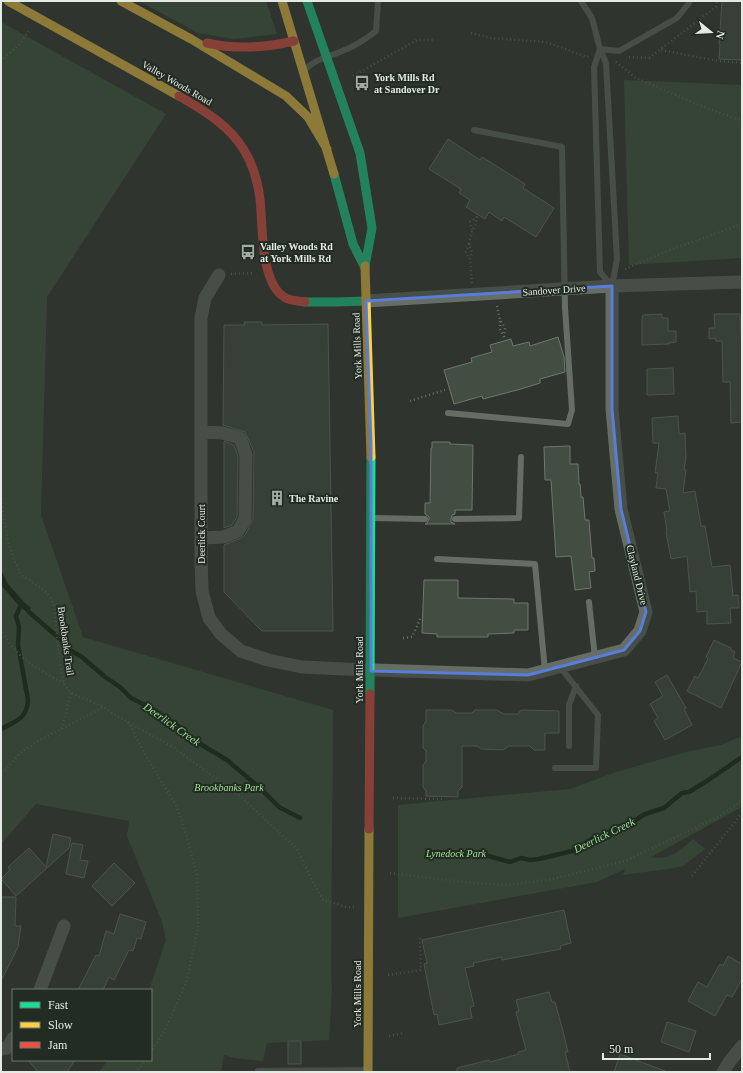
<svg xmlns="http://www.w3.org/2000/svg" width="743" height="1073" font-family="'Times New Roman',serif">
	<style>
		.green { fill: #3d573b }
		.water { fill: #092108 }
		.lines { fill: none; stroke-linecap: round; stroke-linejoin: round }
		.stream { stroke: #092108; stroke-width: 4.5 }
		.building { fill: #424e42; stroke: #717570 }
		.path { stroke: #676d67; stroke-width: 2.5; stroke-dasharray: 1 3; stroke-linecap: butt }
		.lane { stroke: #656d65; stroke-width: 6 }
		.street { stroke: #656d65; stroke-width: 13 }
		.fast { stroke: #16e098; stroke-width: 9 }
		.slow { stroke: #ffcf43; stroke-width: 9 }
		.jam { stroke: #f24e42; stroke-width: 9 }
		.marked { fill: none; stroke: #587ddb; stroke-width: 3; stroke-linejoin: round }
		.labels { text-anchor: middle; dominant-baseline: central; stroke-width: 4; stroke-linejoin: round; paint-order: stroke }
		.poi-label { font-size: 10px; font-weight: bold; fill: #e3eae3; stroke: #232c22; text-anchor: start }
		.street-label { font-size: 10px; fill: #e3eae3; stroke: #232c22 }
		.park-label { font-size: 10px; font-style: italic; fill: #9ce596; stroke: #232c22 }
		.water-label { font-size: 11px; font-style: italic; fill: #99e294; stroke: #232c22 }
	</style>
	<rect width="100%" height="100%" fill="#2f342f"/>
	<path class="green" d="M139 1H266L277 34 233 39 198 33Z
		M1 22 166 114 47 297 41 515 83 637 333 710 331 972 332 990 329 1040 267 1043 263 1061 235 1058 224 1055 221 1072H99L108 1060H151V990H149L166 940 162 922 127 836 129 821 36 804 1 844Z
		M624 80 742 85V258L629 265Z
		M742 736V807L651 857C669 861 681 850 693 839L705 849 683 866 668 869 623 875 625 869 597 882 398 918V805L570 789 616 772 686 752 721 745Z"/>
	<path class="water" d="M1 570 8 584 24 602 31 608 28 613 20 607 1 585Z"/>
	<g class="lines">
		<path class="stream" d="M29 612 60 639 68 649 82 657 105 677 120 687 131 698 153 709 178 726 187 736 227 760 260 788 279 807 300 818
			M1 729C16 721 27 719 28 700L18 645 19 627 16 616 20 607
			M427 854 432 855 437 852 485 855 510 862 521 858 530 860 539 859 572 851 592 839 601 838 608 832 631 823 645 814 664 808 682 793 689 792 710 779 742 757"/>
	</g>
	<path class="building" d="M722 1H742V60L719 59 720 44H719Z
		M448 139 480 160 482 157 525 184 523 188 554 208 536 237 504 217 502 221 489 212 485 219 466 207 470 200 459 193 461 189 429 169Z
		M662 314V318H668V331H676V342L669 343V344L642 345V319L643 315Z
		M714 314H740L742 353V422L731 423 730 382H723L722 341H716L715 338 709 339V328H715Z
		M244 322H262V325L328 324 333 631H262L224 592V545L241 538 245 535 253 519 254 452 245 432 223 425 224 325H245Z
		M558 337 564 357 565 372 540 379V383L521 389 483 399 482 396 454 404 444 370 472 362 471 358 492 352 490 345 511 339 513 346 529 342 530 346Z
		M673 368 674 394 647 395V369Z
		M678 416 679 434 685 433 686 457 684 470H686L683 493 695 491 701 526H705L712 567 730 565 733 596 738 595 739 608H730L731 623 707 624V611L697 612 696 591 690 592 687 556 671 559 666 532 667 531 664 512 670 511 666 489 656 488 658 473H655L659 443H653L652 418Z
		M224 441 234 445 238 456 237 517 232 525 224 528Z
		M432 442H450V444L473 445 472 510H455V514L452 515 451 519V522L455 524H425L427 523 429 519V517L425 514V503H430L431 448H432Z
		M570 446V464H578L579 484H580L581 497H583L585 520H589L592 558H594L595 571 589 572 591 588 575 590 571 556 556 557 551 480H545L544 447Z
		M424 580H458V598L514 599V603H528V630H514V633L488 634V637H437V634L422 633Z
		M714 640 731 648V650L735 652 733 658 742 662 721 708 687 691 695 676 698 678 708 659 706 657Z
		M667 675 686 708 684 709 692 725 665 740 654 721 658 718 650 704 663 696 655 682Z
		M426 710H452L456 713H472L475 710H497L504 714H518L521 710 559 711V733H545V750H534L530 746H509L503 750 481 749 477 746H462V787L458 791V797L426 796V791L423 787V765L426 761V751L423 748V726L426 721Z
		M53 834 71 838 69 848 16 896 1 879 10 870 8 867 29 848 46 867Z
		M72 843 83 845 80 860 88 861 84 878 66 874Z
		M114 863 135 883 112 906 92 886Z
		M1 897H16L15 926H21L18 947 1 981Z
		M564 910 571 943 560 946 561 949 502 960V957L473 963 474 966 465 968 474 1006 470 1007 472 1018 439 1025 437 1014 434 1015 424 964 427 963 422 940Z
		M120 914 146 922 141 939 137 938 133 951 129 950 114 980 109 977 103 990H78L96 955 99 956 106 931 114 934Z
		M728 956 742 964V979L732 997 727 995 715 1016 688 1001 698 982 707 987 720 964 723 966Z
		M549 992 552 1002H555L563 1031 568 1052H565L570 1072H457V1068L489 1060 490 1062 519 1054 518 1052 526 1050 516 1012 519 1011 516 1000Z
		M667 1022 696 1031 689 1052 661 1042Z
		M288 1041H301V1064H288Z
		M620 1054 665 1071V1072H614Z
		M28 1060H75L67 1072H38Z"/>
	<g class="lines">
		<path class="path" d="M471 33 490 38 546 42 587 57 588 56
			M661 50 719 61 742 63
			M629 57 649 58 716 7 717 1
			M1 61 20 44 29 31
			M616 62 636 78 699 105 742 121
			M353 76 417 40H434
			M472 230 470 222 477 217
			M469 244 466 252 469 259
			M625 269 670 250 742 224
			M231 274 252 273
			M472 283 470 259 472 252 469 244 472 231 476 224 477 216
			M497 306 500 320 505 328 504 337
			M500 321V329L504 337
			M410 401 445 390
			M1 491C2 514 8 553 21 574 22 576 25 578 28 579 40 588 50 592 54 607L61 672 64 684 71 693 104 707 115 715 173 747 242 798 297 849 313 882 323 900 347 907H354
			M1 629C4 634 7 640 11 645 24 662 45 674 64 683
			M403 638 412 637 421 617
			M128 722 150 763 176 805 187 838 197 874 198 928 186 983 165 1030 151 1052
			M62 729 71 693
			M1 772 7 769 20 753 38 741 104 707
			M393 798 443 799
			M390 873 473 883 507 885 553 879 625 861 718 817 742 801
			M692 876 742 813
			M388 975 421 970 420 936
			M389 1036 404 1033
			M135 1072 146 1060"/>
		<path class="lane" d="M581 1 592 18 600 49 619 51 677 18 689 3V1
			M600 49 606 63 617 259 612 286 600 272 594 67Z
			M306 69C315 59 328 57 340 52 353 47 365 40 376 31L378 1
			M448 413 568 424 572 410 565 308 562 147 474 130
			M373 518 425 519
			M455 519 519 518 521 457
			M437 559 535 564 545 671
			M589 602 595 658
			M569 746V705L576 686
			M555 768H596L598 715 560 667
			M258 1071 366 1070"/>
		<path class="street" d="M219 275 205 298 201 318V556L202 591 209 618 221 634 241 651 268 660 302 667 344 669 528 675 624 650 640 631 646 612 621 509 612 409V286
			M366 301 612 286 742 282
			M201 432 223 433 240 438 246 455 245 519 238 531 224 537 201 538
			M40 990 64 926
			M1 1049 7 1048 13 1038
			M723 1072 730 1061 742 1046"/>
		<path class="fast" d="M307 1 360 153 372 228 365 266
			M334 174 353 244 365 268
			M305 302H336L366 301
			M370 694 371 457"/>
		<path class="slow" d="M8 1 179 96
			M121 1 191 39 286 96 308 117 327 149
			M282 1 334 174
			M365 266 371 457
			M368 1072 369 829"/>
		<path class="jam" d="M207 43C237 50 264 48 294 41
			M179 96C203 110 229 125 244 150 253 165 258 182 260 199 263 225 260 282 284 297 290 301 298 301 305 302
			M369 829 370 694"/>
	</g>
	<path d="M0 0H743V1073H0ZM612 286V409L621 509 646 612 640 631 624 650 528 675 371 671V444L366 301Z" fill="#2f342f" fill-opacity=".55" fill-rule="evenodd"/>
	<path class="marked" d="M612 286V409L621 509 646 612 640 631 624 650 528 675 371 671V444L366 301Z"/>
	<defs>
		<symbol id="bus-bare" viewBox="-9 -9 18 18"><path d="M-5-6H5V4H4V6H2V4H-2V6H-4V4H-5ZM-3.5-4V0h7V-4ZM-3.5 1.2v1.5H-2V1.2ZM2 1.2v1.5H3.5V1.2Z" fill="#a4aaa4" stroke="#232c22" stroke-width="2.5" paint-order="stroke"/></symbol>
		<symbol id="building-bare" viewBox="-9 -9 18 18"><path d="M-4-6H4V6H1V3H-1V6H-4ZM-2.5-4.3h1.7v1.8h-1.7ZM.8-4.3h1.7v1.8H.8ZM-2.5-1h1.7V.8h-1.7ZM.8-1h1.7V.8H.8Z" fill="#a4aaa4" stroke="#232c22" stroke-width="2.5" paint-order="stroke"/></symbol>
	</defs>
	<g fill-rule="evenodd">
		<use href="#bus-bare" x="351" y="72" width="22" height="22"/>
		<use href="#bus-bare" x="237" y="241" width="22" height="22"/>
		<use href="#building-bare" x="266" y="487" width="22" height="22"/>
	</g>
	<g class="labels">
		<g class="poi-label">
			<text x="374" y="77">York Mills Rd<tspan x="374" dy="12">at Sandover Dr</tspan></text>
			<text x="260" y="246">Valley Woods Rd<tspan x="260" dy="12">at York Mills Rd</tspan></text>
			<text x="289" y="498">The Ravine</text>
		</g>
		<g class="street-label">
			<text transform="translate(177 83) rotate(30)">Valley Woods Road</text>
			<text transform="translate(554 290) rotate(-4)">Sandover Drive</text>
			<text transform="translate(357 346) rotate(-92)">York Mills Road</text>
			<text transform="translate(201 534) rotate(-90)">Deerlick Court</text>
			<text transform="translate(637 575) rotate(76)">Clayland Drive</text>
			<text transform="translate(66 641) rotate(82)">Brookbanks Trail</text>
			<text transform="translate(359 670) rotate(-90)">York Mills Road</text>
			<text transform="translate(357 994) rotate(-90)">York Mills Road</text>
		</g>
		<g class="park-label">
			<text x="229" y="787">Brookbanks Park</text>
			<text x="456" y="853">Lynedock Park</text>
		</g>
		<g class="water-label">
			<text transform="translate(172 724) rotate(35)">Deerlick Creek</text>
			<text transform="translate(604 835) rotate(-26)">Deerlick Creek</text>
		</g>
	</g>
	<rect width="743" height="1073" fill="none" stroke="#e3eae3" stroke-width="4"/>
	<rect x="12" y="989" width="140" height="72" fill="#232c22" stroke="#70786f"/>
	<rect x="20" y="1002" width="20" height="6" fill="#16e098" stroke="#70786f"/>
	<text x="48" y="1009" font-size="12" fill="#e3eae3">Fast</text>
	<rect x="20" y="1022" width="20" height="6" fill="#ffcf43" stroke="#70786f"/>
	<text x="48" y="1029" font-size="12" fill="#e3eae3">Slow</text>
	<rect x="20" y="1042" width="20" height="6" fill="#f24e42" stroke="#70786f"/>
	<text x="48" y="1049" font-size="12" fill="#e3eae3">Jam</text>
	<g transform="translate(711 32) rotate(108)" stroke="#232c22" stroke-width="3" paint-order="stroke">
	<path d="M0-3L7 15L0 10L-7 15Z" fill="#e3eae3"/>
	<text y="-6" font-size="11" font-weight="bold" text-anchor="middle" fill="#e3eae3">N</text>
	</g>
	<path d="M603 1053v6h107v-6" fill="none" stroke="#e3eae3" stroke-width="2"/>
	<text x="609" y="1053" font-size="12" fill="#e3eae3" stroke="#232c22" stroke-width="3" paint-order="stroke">50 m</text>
</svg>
